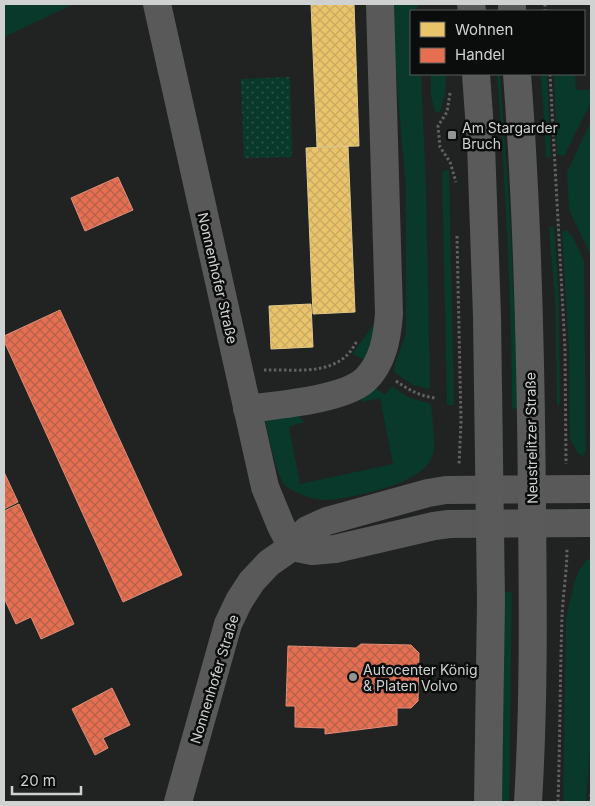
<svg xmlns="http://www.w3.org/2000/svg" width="595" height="806" font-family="Inter,sans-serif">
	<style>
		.green { fill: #08392a }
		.park { fill: url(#park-dots) }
		.homes { fill: url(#homes-cross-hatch); stroke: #e1c889 }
		.shops { fill: url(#shops-cross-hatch); stroke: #e08d77 }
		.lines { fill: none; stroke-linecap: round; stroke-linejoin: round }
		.path { stroke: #616261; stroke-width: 3; stroke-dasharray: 2.5 2.5; stroke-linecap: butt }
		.minor { stroke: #595959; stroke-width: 28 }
		.major { stroke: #595a59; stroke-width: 28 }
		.poi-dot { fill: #929594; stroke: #0b0d0c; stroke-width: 2 }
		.labels { text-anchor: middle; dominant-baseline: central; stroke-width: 5; stroke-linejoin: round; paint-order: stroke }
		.poi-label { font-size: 14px; fill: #cfd2d1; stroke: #0b0d0c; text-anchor: start }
		.street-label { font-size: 14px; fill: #cfd2d1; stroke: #0b0d0c }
	</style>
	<defs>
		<pattern id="park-dots" width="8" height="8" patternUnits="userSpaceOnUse" patternTransform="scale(1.25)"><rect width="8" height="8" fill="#08392a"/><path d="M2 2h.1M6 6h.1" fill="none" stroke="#2b5548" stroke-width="1.8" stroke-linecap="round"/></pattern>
		<pattern id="homes-cross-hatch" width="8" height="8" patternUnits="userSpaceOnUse" patternTransform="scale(1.25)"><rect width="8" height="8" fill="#e9c46a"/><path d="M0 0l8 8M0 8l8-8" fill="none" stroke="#c7a961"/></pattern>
		<pattern id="shops-cross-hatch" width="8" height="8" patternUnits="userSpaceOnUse" patternTransform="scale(1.25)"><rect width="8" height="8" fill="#e76f51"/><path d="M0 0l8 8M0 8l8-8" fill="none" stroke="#b4614c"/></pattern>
	</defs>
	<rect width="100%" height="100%" fill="#212322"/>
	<path class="green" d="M4 4H74L4 37Z
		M390 4H417V11H411V74H421L426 188 430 389 413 385 394 372 395 363 406 334V188Z
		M431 74H446L445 94 440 112H435L431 95Z
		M497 74H500L510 215 519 408 512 409C512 297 505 185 497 74Z
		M540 74H547L551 157H546L543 102Z
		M554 74H575L576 90H591V102L564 156 557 154Z
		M591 121V256L569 210 567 172Z
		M449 170 454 405H447L442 171Z
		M549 227H554L559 299 560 404 557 406 555 300Z
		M566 230 573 237 584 261 586 449 584 456 579 455 570 439 569 350 562 232Z
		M381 308 368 361 352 354 374 324Z
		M369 383 385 395 392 386 408 397 431 404C432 418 437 446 432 457 428 467 419 473 410 478 396 487 343 500 326 500 314 500 296 494 287 487 276 479 268 430 264 415L297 413 304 422 289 427 300 484 393 464 380 398 362 402V396Z
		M591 558V737L586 802H563L566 618 574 583 579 570 587 560Z
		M504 592H512L509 802H501L503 759Z"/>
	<path class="park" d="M290 77 292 157 244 158 241 79Z"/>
	<path class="homes" d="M311 4H354L359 146 317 147Z
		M348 146 355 312 313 314 306 148Z
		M311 304 313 347 271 349 269 306Z"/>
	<path class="shops" d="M118 177 133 210 85 231 71 198Z
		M60 310 182 575 123 602 4 341V336Z
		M4 472 18 502 4 509Z
		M19 504 74 624 41 639 31 617 16 624 4 598V511Z
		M361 644 411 645 419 653 418 701 411 708H397V725L325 734V728L295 727V706H286L288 646 356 648Z
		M112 688 130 725 103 738 108 748 95 755 72 709Z"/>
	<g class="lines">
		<path class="path" d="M545 4V11
			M550 74 565 348 566 464
			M450 93 447 112 438 126 440 147 450 162 456 182
			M457 236 461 422 459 465
			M264 370C291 369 324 375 345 357 350 353 354 346 357 341
			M396 381C409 390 421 397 437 398
			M558 802C560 741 560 679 562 617 563 594 567 571 567 548
			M591 802V794"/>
		<path class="minor" d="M157 4 265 487 281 526 292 547
			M247 409C277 405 343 400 365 380 383 363 387 338 389 314L380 4
			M292 547 312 551 335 549 434 526 449 524 591 523
			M178 802 228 624 239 601 252 581 269 563 292 547 307 530 327 521 428 493 446 490 591 489"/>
		<path class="major" d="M471 4 472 11
			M512 4V11
			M476 74 481 144 487 316 491 601 488 802
			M517 74C528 218 531 363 532 508 533 606 534 704 528 802"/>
	</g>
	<g class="poi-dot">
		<rect x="447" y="130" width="10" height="10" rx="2.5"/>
		<circle cx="353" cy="677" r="5"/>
	</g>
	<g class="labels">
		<g class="poi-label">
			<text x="462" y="127">Am Stargarder<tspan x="462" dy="16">Bruch</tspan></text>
			<text x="363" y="669">Autocenter König<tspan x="363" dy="16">&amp; Platen Volvo</tspan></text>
		</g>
		<g class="street-label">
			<text transform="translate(218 278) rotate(77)">Nonnenhofer Straße</text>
			<text transform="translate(531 438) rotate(-91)">Neustrelitzer Straße</text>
			<text transform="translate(214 679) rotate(-73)">Nonnenhofer Straße</text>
		</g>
	</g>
	<rect width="595" height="806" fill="none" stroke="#cfd2d1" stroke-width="10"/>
	<rect x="410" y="10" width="175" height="65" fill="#0b0d0c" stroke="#595c5b"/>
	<rect x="420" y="22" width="25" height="15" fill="#e9c46a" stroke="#595c5b"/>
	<text x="455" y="35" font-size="15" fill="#cfd2d1">Wohnen</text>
	<rect x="420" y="48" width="25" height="15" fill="#e76f51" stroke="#595c5b"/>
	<text x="455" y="60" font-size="15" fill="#cfd2d1">Handel</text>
	<path d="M12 786v8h69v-8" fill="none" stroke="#cfd2d1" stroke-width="2.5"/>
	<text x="20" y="786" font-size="15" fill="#cfd2d1" stroke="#0b0d0c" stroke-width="4" paint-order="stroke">20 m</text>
</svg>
